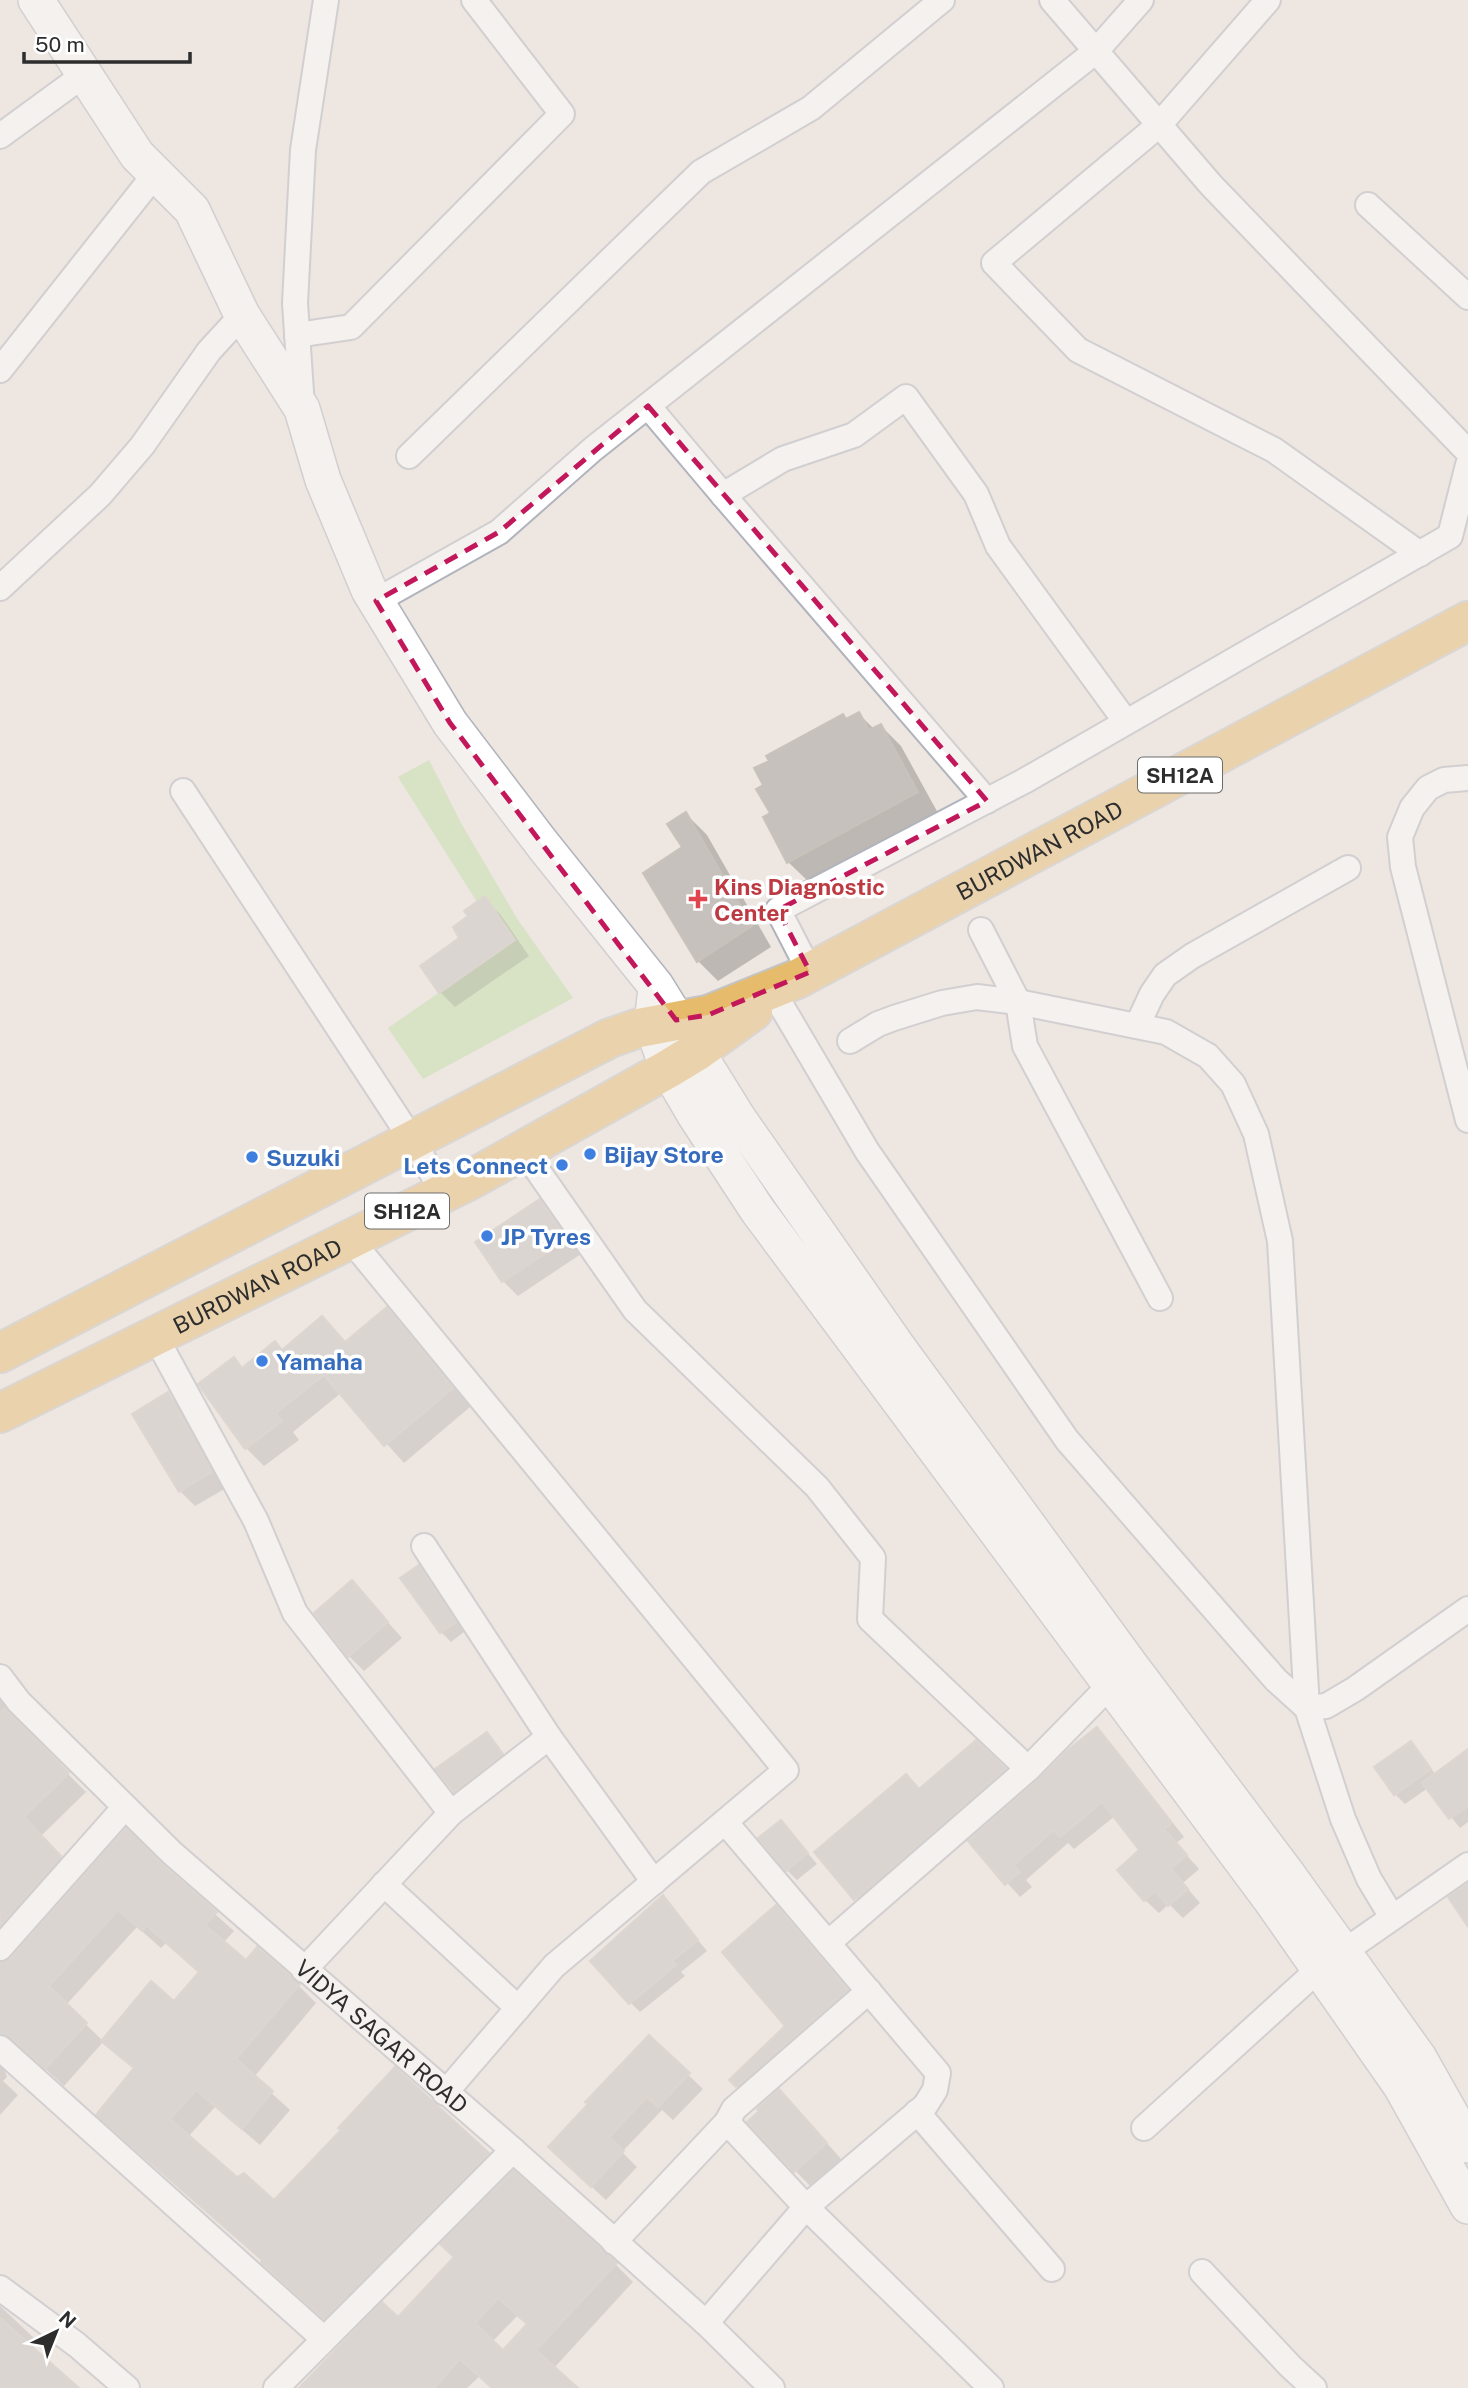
<svg xmlns="http://www.w3.org/2000/svg" width="1468" height="2388" font-family="'Public Sans',sans-serif">
	<style>
		.green { fill: #bedfa2 }
		.shadow { fill: #0003; fill-rule: evenodd }
		.building { fill: #c6c1bc; stroke: #c9c2ba; stroke-width: 2; fill-rule: evenodd }
		.lines { fill: none; stroke-linecap: round; stroke-linejoin: round }
		.street-casing { stroke: #b1b4bc; stroke-width: 28 }
		.secondary-casing { stroke: #b1b4bc; stroke-width: 38 }
		.primary-casing { stroke: #c4c4c4; stroke-width: 42 }
		.street { stroke: #fff; stroke-width: 24 }
		.secondary { stroke: #fff; stroke-width: 35 }
		.primary { stroke: #e7bb6c; stroke-width: 38 }
		.marked { fill: none; stroke: #c2185b; stroke-width: 5; stroke-dasharray: 14 9; stroke-linejoin: round }
		.health-dot { fill: #e0444e; stroke: #fff; stroke-width: 2.5 }
		.shop-dot { fill: #3f7fe0; stroke: #fff; stroke-width: 2.5 }
		.labels { text-anchor: middle; dominant-baseline: central; stroke-width: 7; stroke-linejoin: round; paint-order: stroke }
		.shield { fill: #fff; stroke: #6c6c6c; stroke-width: 2 }
		.shield-label { font-size: 21px; font-weight: bold; fill: #2d2d2d }
		.street-label { font-size: 23px; fill: #2d2d2d; stroke: #fff }
		.health-label { font-size: 23px; font-weight: bold; fill: #be3a42; stroke: #fff; text-anchor: start }
		.shop-label { font-size: 23px; font-weight: bold; fill: #366cbe; stroke: #fff; text-anchor: start }
	</style>
	<rect width="100%" height="100%" fill="#ede6e1"/>
	<path class="green" d="M429 760 461 823 518 920 573 998 423 1079 388 1028 515 940 477 902 398 777Z"/>
	<path class="shadow" d="M859 714 874 729 881 726 901 746 938 813 809 882 788 862 772 814 765 786 771 761Z
		M686 814 707 835 771 947 718 981 698 961 684 848Z
		M484 899 500 914 529 956 455 1007 440 992 471 917Z
		M539 1201 555 1217 581 1254 518 1296 503 1281Z
		M387 1310 405 1328 470 1407 404 1463 341 1393 293 1432 299 1440 264 1466 246 1448 234 1359 244 1369 283 1351 322 1318 346 1343Z
		M168 1394 183 1409 226 1488 195 1506 180 1491Z
		M419 1568 428 1577 464 1632 451 1642 441 1632Z
		M352 1582 402 1638 364 1671 349 1656Z
		M0 1687 5 1705 25 1731 86 1792 41 1836 78 1876 7 1956 2 1966 161 1866 234 1931 223 1943 246 1963 298 1985 316 2003 254 2077 290 2110 260 2145 215 2107 188 2137 236 2179 274 2202 343 2130 396 2070 506 2172 343 2336 281 2280 135 2070 104 2041 64 2086 29 2054 15 2051 3 2065 7 2077 3 2081 18 2095 0 2115ZM137 1927 161 1948 166 1943 200 1973 175 2004 103 2041 66 2005Z
		M1097 1729 1110 1742 1184 1837 1176 1843 1199 1869 1183 1883 1200 1903 1183 1918 1169 1904 1159 1913 1145 1900 1142 1851 1115 1816 1074 1849 1068 1843 1026 1880 1032 1887 1020 1897 970 1842Z
		M487 1734 512 1765 465 1801 455 1791Z
		M1411 1743 1436 1775 1468 1759V1822L1460 1828 1428 1788 1405 1804 1395 1794Z
		M1005 1770 1020 1785 871 1914 816 1852 920 1791Z
		M790 1832 817 1864 797 1880 787 1870Z
		M663 1898 707 1951 681 1972 685 1976 640 2012 631 2003Z
		M787 1918 858 2002 749 2098 731 2080 788 2027Z
		M649 2037 703 2089 673 2120 662 2110 622 2152 637 2167 606 2200 564 2161Z
		M795 2107 841 2159 810 2186 749 2122Z
		M615 2264 633 2282 554 2368 575 2388H493L480 2376 467 2388H301L398 2319ZM518 2315 529 2325 503 2352 492 2342Z
		M0 2306 35 2339 29 2346 75 2388H0Z"/>
	<path class="building" d="M859 712 869 730 881 724 918 792 787 863 763 817 770 813 756 789 763 785 754 768 769 761 766 756 843 714 846 719Z
		M686 812 752 926 697 962 643 873 682 847 667 824Z
		M485 896 515 940 439 993 420 966 459 938 453 927 468 916 464 911Z
		M540 1199 567 1239 502 1282 475 1242Z
		M387 1307 453 1388 384 1446 324 1375 276 1413 282 1421 245 1449 198 1384 234 1357 242 1368 275 1341 282 1350 322 1316 345 1342Z
		M168 1392 212 1472 179 1492 132 1414Z
		M419 1565 456 1622 440 1633 400 1578Z
		M352 1580 388 1622 348 1657 314 1613Z
		M5 1708 69 1773 24 1817 61 1856 0 1926V1713Z
		M1097 1727 1172 1823 1164 1829 1187 1855 1171 1869 1188 1889 1168 1906 1155 1891 1144 1901 1117 1870 1139 1850 1102 1802 1060 1837 1054 1830 1014 1865 1020 1872 1005 1885 968 1841 1038 1780 1069 1749Z
		M487 1732 503 1754 454 1792 435 1769Z
		M976 1740 1006 1769 854 1900 814 1852 906 1774 919 1789Z
		M1411 1741 1431 1769 1394 1795 1374 1767Z
		M1468 1749V1806L1449 1819 1422 1783Z
		M781 1820 808 1853 786 1871 758 1838Z
		M126 1828 162 1864 217 1912 205 1925 246 1960 257 1947 300 1984 236 2059 273 2091 242 2129 196 2090 170 2119 237 2177 244 2173 274 2200 341 2130 338 2128 395 2067 489 2153 324 2319 261 2262 262 2260 96 2115 134 2068 101 2041 151 1981 174 2001 199 1972 147 1926 142 1931 118 1910 49 1986 87 2023 45 2069 10 2037 0 2034V1962L11 1958Z
		M1468 1883V1927L1448 1897Z
		M663 1895 698 1940 672 1961 676 1965 629 2004 590 1961Z
		M776 1905 848 1990 736 2087 729 2080 785 2026 722 1952Z
		M649 2035 690 2073 658 2107 647 2097 609 2137 624 2151 591 2187 548 2147 588 2104 585 2102Z
		M779 2089 827 2143 794 2172 747 2122 759 2111 757 2109Z
		M514 2170 617 2263 536 2350 578 2388H492L460 2359 434 2388H299L382 2302 398 2317 454 2257 440 2244ZM498 2298 527 2324 503 2350 475 2323Z
		M0 2318 79 2388H0Z"/>
	<g class="lines">
		<defs>
			<g id="street">
				<path d="M1052 0 1211 185 1468 452"/>
				<path d="M1268 0 1159 125 994 263 1078 350 1274 450 1420 554"/>
				<path d="M0 136 85 74"/>
				<path d="M1368 205 1468 297"/>
				<path d="M297 335 351 327 562 114 474 0"/>
				<path d="M0 370 156 173"/>
				<path d="M648 406 723 495 987 801"/>
				<path d="M302 407 295 303 303 150 326 0"/>
				<path d="M409 456 701 172 811 108 942 0"/>
				<path d="M723 495 783 459 854 435 906 397 976 494 998 546 1126 722"/>
				<path d="M0 588 100 495 142 446 209 351 242 315"/>
				<path d="M376 601 499 532 593 449 1096 51 1141 0"/>
				<path d="M1468 778 1444 780 1428 788 1412 808 1400 837 1403 867 1468 1120"/>
				<path d="M183 791 412 1140 444 1193"/>
				<path d="M981 930 1018 1002 1025 1046 1160 1298"/>
				<path d="M810 972 778 910 1026 780 1450 536 1468 465"/>
				<path d="M775 995 867 1151 1067 1440 1276 1680 1307 1708 1326 1706 1355 1689 1468 1609"/>
				<path d="M1137 1026 1152 994 1165 975 1192 956 1348 868"/>
				<path d="M850 1041 878 1024 894 1018 942 1003 977 997 1018 1002 1166 1032 1208 1056 1233 1084 1256 1134 1280 1241 1307 1708 1343 1819 1369 1879 1392 1917"/>
				<path d="M524 1151 635 1310 817 1487 873 1558 870 1619 1028 1769"/>
				<path d="M350 1239 786 1770 554 1966 445 2093"/>
				<path d="M155 1336 256 1521 295 1613 451 1813"/>
				<path d="M424 1546 549 1737 654 1882"/>
				<path id="s1" d="M0 1677 19 1702 172 1853 513 2150 706 2323 772 2388"/>
				<path d="M384 1884 518 2008"/>
				<path d="M828 1943 1028 1769 1122 1673"/>
				<path d="M0 1948 125 1807"/>
				<path d="M304 1970 451 1813 549 1737"/>
				<path d="M0 2048 324 2339"/>
				<path d="M917 2112 1052 2269"/>
				<path d="M727 2122 806 2207 991 2388"/>
				<path d="M1144 2128 1319 1969 1468 1865"/>
				<path d="M614 2242 727 2122 734 2109 869 1991"/>
				<path d="M1202 2272 1290 2366 1314 2388"/>
				<path d="M0 2288 77 2345 127 2388"/>
				<path d="M706 2323 806 2207 925 2106 935 2090 938 2073 726 1823"/>
				<path d="M276 2388 513 2150"/>
			</g>
			<path id="secondary" d="M36 0 137 155 192 210 242 315 302 409 323 480 369 590 450 723 543 845 656 986 738 1118 897 1346 1131 1666 1288 1875 1419 2058 1468 2145
				M655 997 652 1025 668 1069 695 1115 758 1211 1271 1900 1401 2086 1468 2206"/>
			<g id="primary">
				<path id="s2" d="M0 1353 610 1038 639 1028 708 1015 797 979 1468 621"/>
				<path id="s3" d="M0 1413 470 1180 668 1069 696 1052 753 1011"/>
			</g>
		</defs>
		<use href="#street" class="street-casing"/>
		<use href="#secondary" class="secondary-casing"/>
		<use href="#primary" class="primary-casing"/>
		<use href="#street" class="street"/>
		<use href="#secondary" class="secondary"/>
		<use href="#primary" class="primary"/>
	</g>
	<path d="M0 0H1468V2388H0ZM648 406 987 801 778 910 810 972 708 1015 676 1020 450 723 376 601 499 532Z" fill="#ede6e1" fill-opacity=".55" fill-rule="evenodd"/>
	<path class="marked" d="M648 406 987 801 778 910 810 972 708 1015 676 1020 450 723 376 601 499 532Z"/>
	<path class="health-dot" d="M694.5 888.5h7v7h7v7h-7v7h-7v-7h-7v-7h7z"/>
	<g class="shop-dot">
		<circle cx="590" cy="1154" r="7"/>
		<circle cx="252" cy="1157" r="7"/>
		<circle cx="562" cy="1165" r="7"/>
		<circle cx="487" cy="1236" r="7"/>
		<circle cx="262" cy="1361" r="7"/>
	</g>
	<g class="labels">
		<g class="shield">
			<rect x="1138" y="757.5" width="84" height="35" rx="5"/>
			<rect x="365" y="1193.5" width="84" height="35" rx="5"/>
		</g>
		<g class="shield-label">
			<text x="1180" y="775">SH12A</text>
			<text x="407" y="1211">SH12A</text>
		</g>
		<g class="street-label">
			<text stroke="none"><textPath href="#s2" startOffset="1158">BURDWAN ROAD</textPath></text>
			<text stroke="none"><textPath href="#s3" startOffset="287">BURDWAN ROAD</textPath></text>
			<text stroke="none"><textPath href="#s1" startOffset="525">VIDYA SAGAR ROAD</textPath></text>
		</g>
		<g class="health-label">
			<text x="714" y="886">Kins Diagnostic<tspan x="714" dy="26">Center</tspan></text>
		</g>
		<g class="shop-label">
			<text x="604" y="1154">Bijay Store</text>
			<text x="266" y="1157">Suzuki</text>
			<text x="548" y="1165" text-anchor="end">Lets Connect</text>
			<text x="501" y="1236">JP Tyres</text>
			<text x="276" y="1361">Yamaha</text>
		</g>
	</g>
	<g transform="translate(56 2332) rotate(43)" stroke="#ffffff" stroke-width="5" paint-order="stroke">
	<path d="M0-5L12 26L0 18L-12 26Z" fill="#2d2d2d"/>
	<text y="-10" font-size="19" font-weight="bold" text-anchor="middle" fill="#2d2d2d">N</text>
	</g>
	<path d="M24 52v10h166v-10" fill="none" stroke="#2d2d2d" stroke-width="3.5"/>
	<text x="35" y="52" font-size="21" fill="#2d2d2d" stroke="#ffffff" stroke-width="5" paint-order="stroke">50 m</text>
</svg>
